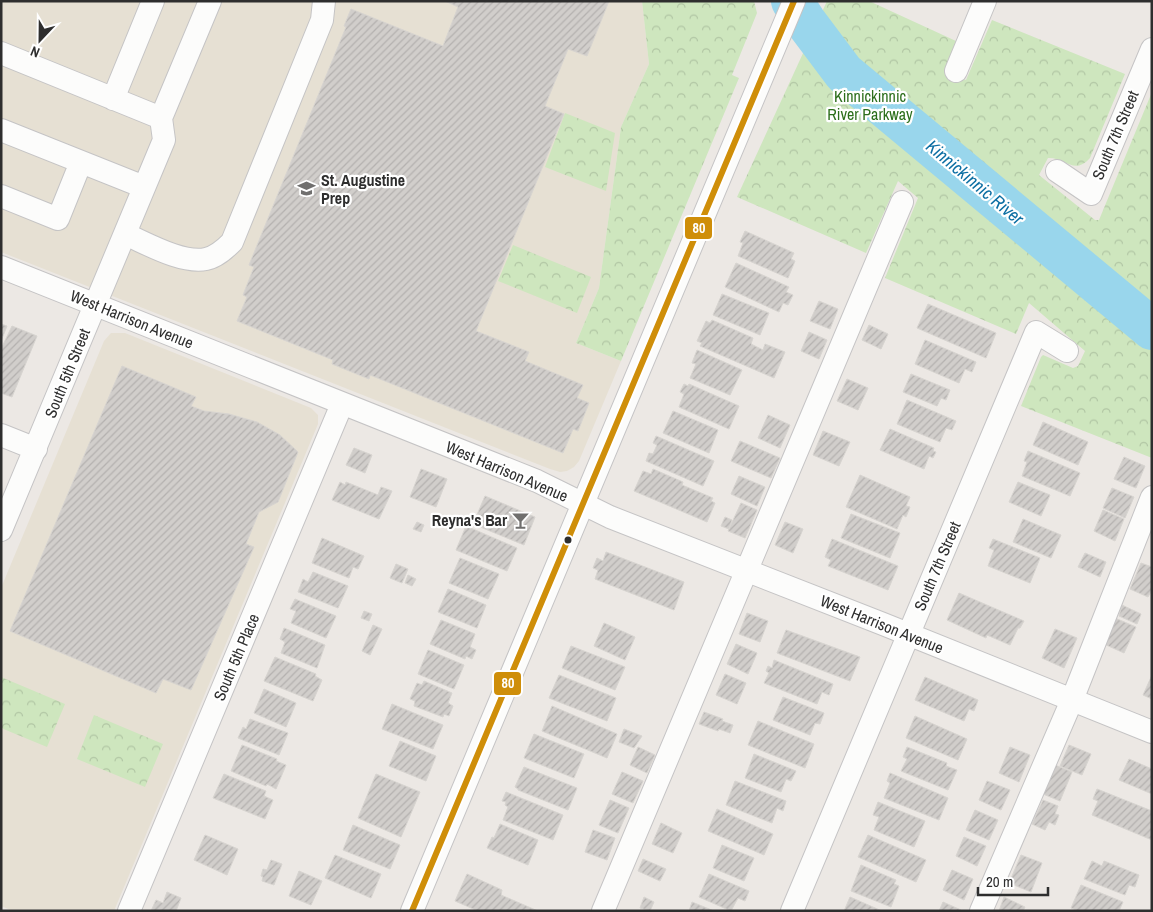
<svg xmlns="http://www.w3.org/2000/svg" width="1153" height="912" font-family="'Archivo Narrow',sans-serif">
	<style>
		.education { fill: #e6e0d3 }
		.park { fill: url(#park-crowns) }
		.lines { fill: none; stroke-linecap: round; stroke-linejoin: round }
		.river { stroke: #99d6ec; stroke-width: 42 }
		.building { fill: url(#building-hatch); stroke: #d7d4d0 }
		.minor-casing { stroke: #c5c4c5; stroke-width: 24 }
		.minor { stroke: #fcfcfb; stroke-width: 22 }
		.bus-1-casing { stroke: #fff; stroke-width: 10 }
		.bus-1 { stroke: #cf8e09; stroke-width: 6 }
		.bus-dot { fill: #2e2e2e; stroke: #fff; stroke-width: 2 }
		.labels { text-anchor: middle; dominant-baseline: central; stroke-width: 4.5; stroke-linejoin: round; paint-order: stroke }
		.park-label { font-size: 16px; fill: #2c6e1b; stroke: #fff }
		.street-label { font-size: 16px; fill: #2e2e2e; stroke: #fff }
		.poi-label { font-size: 16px; font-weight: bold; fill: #2e2e2e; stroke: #fff; text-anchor: start }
		.water-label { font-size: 18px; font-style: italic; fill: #0d6fa3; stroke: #fff }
		.line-badge { stroke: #fff; stroke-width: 2 }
		.badge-label { font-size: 14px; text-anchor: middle; font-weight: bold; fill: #fff }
	</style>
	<defs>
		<pattern id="park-crowns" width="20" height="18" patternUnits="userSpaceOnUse" patternTransform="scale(1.25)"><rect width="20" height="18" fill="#cee6be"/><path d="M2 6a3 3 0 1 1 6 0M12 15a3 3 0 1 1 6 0" fill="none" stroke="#b1c6a4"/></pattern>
		<pattern id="building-hatch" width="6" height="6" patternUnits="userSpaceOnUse" patternTransform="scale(1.25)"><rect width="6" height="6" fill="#d1cecb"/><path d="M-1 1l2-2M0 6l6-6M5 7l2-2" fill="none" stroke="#b4b1af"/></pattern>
	</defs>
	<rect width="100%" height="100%" fill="#ece8e4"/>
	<path class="education" d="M1 1H642L649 64 621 127 599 288 576 343 621 361 579 461 574 467 567 471 560 472 550 469 1 252Z
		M111 333H125L311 408 318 415V424L114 911H13L1 906V588L104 341Z"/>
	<path class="park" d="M642 1H754L757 13 732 75 739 78 621 361 576 343 599 288 621 127 649 64Z
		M827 1H869L956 41 944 71 966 80 992 20 1125 74 1090 158C1074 176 1065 157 1048 158L1039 175 1095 220H1099L1152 92V458L1021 406 1041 357 1043 355 1073 368 1078 366 1085 351 1029 303 1016 334 885 278 918 198 898 181 866 253 737 197Z
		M565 113 615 133 606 191 545 167Z
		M513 245 591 277 577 313 498 281Z
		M1 677 65 704 47 747 1 728Z
		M94 715 163 744 145 787 77 759Z"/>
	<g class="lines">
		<path class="river" d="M792 1 805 21 844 73 1152 329"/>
	</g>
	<path class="building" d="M445 1H609L587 56 568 49 545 106 564 114 476 331 529 352 525 361 583 385 577 398 589 403 578 431 573 429 563 453 370 375 369 379 332 364 333 360 237 321 247 297 243 295 254 267 249 265 346 27 344 26 351 9 443 46 458 7Z
		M745 231 794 253 791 259 795 261 788 278 738 256 743 243 740 242Z
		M736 263 789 287 786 292 793 295 788 305 783 303 779 312 725 287Z
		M722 294 769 313 760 335 713 315Z
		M819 301 838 309 830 329 810 321Z
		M928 304 996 333 986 358 917 328Z
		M712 320 753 338 751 344 763 350 765 344 785 352 774 378 700 346 702 343 697 341 706 321 710 323Z
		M1 324 7 326 1 341Z
		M869 325 888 334 881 349 862 340Z
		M12 326 37 336 12 397 1 393V349Z
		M809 332 827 340 819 359 801 351Z
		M925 340 976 362 972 372 965 369 959 383 915 364Z
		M697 350 742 370 730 395 690 378 696 364 692 363Z
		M122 366 196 397 191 406 204 411 229 414 257 422 280 435 298 452 278 502 259 512 246 544 254 547 191 690 163 679 156 693 10 631Z
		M911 374 950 390 946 400 941 398 937 406 903 392Z
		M847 379 868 388 858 410 837 401Z
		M684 384 688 386 689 384 739 406 729 429 679 407 684 394 680 392Z
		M907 400 956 421 952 430 946 428 940 442 897 424Z
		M673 411 718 430 709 453 663 433Z
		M768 415 790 425 780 448 758 438Z
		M1043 422 1088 442 1078 465 1033 445Z
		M890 429 934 448 933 451 936 452 933 458 929 456 924 469 880 450Z
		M823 431 850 442 839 466 813 455Z
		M656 436 714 461 703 486 646 461 649 453 653 454 657 445 653 443Z
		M740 441 780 458 771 478 731 461Z
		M354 448 372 455 365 473 346 465Z
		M1028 451 1080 473 1070 496 1022 476 1027 462 1024 461Z
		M1124 457 1145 466 1136 488 1114 479Z
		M421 469 447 479 436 507 410 497Z
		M653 469 683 482 682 485 713 498 711 501 715 503 707 522 634 491 643 471 651 474Z
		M860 475 910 497 906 506 910 507 906 517 903 515 897 529 846 507Z
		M739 476 765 487 757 506 731 494Z
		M340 482 345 485 346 482 378 495 381 487 392 491 379 519 332 500Z
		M1018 482 1050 495 1041 516 1009 502Z
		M1112 488 1134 497 1125 518 1103 508Z
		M485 496 535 517 524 545 473 524Z
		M741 503 757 510 745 538 728 531Z
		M1103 510 1124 519 1115 541 1094 531Z
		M851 514 900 533 890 558 841 538Z
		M725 517 732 520 729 529 721 526Z
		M1023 519 1061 535 1051 558 1013 542Z
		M417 522 424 525 421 532 413 529Z
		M785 522 803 529 793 553 775 545Z
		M466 526 517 548 507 571 456 550Z
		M322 538 364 556 358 569 353 567 349 578 312 563Z
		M832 539 898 566 888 590 828 566 831 560 825 557Z
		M993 539 1040 558 1030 583 988 566 994 550 989 548Z
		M606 552 684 582 674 610 595 579 598 570 593 568 597 558 603 561Z
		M1085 553 1106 562 1100 577 1078 567Z
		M460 558 499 574 488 599 449 583Z
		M1141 563 1152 567V590L1148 597 1130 589Z
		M396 564 408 569 402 583 390 578Z
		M313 572 348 586 338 608 298 592 303 579 308 582Z
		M408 575 416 579 412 586 405 583Z
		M448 589 486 605 477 628 438 612Z
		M959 593 1024 621 1020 628H1018L1010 645 987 635 986 638 947 620Z
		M295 599 336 616 326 638 291 623 296 611 290 609Z
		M1122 605 1141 614 1137 624 1119 616Z
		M364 611 372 614 369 621 361 618Z
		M747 613 768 621 760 642 739 634Z
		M1115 618 1136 627 1124 653 1104 644Z
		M441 620 475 634 470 647 476 650 472 659 466 656 465 659 430 644Z
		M604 623 635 637 625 660 594 646Z
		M373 625 382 629 370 655 362 651Z
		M284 628 325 645 317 668 281 653 285 642 280 639Z
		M1055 629 1077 638 1064 668 1042 658Z
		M786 630 860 657 850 681 777 653Z
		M736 644 757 653 748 674 727 664Z
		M571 646 625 667 615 690 562 668Z
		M428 650 464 665 454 689 418 674Z
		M275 657 316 674 315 676 322 680 313 701 264 681Z
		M774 660 833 684 829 695 822 692 817 704 764 683 769 673 766 671 768 666 772 668Z
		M725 674 746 683 737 704 716 695Z
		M559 675 616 698 607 721 549 698Z
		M1152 675V699L1143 695Z
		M925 677 978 700 974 711 969 709 964 721 915 700Z
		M424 681 452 693 448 703 453 706 449 716 444 714 443 717 414 706 415 701 410 699 417 683 422 685Z
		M264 689 296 703 286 727 254 713Z
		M783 697 824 713 820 724 815 723 810 735 773 720Z
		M392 704 443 725 433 749 382 729Z
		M552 706 617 734 607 758 542 731Z
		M704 712 723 719 722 721 733 725 730 733 719 729 718 731 699 724Z
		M915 716 967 739 958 760 906 738Z
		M250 719 288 733 279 755 238 738 243 727 246 729Z
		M758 721 814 744 805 768 748 745Z
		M624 729 642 736 634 748 619 742Z
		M534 734 584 754 574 778 524 758Z
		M400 741 436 756 426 781 389 766Z
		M242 745 277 759 276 761 286 765 276 789 267 784 266 786 231 771Z
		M1069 745 1091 754 1082 775 1060 766Z
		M638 747 655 755 647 773 630 765Z
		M907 747 947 763 946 766 957 770 948 790 901 771 907 759 903 757Z
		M1010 747 1030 755 1019 782 999 773Z
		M754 754 796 771 791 781 786 779 781 792 745 778Z
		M1129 759 1152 769V794L1119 780Z
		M1055 765 1072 772 1060 801 1043 794Z
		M524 767 577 788 568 810 518 790V789L515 787Z
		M622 772 643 781 633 803 612 794Z
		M890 773 948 798 939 820 884 798 890 783 887 781Z
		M224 774 266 791 264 796 273 800 265 819 213 798Z
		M376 774 420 792 401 837 358 818Z
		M735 781 786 801 783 811 777 808 772 823 726 805Z
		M987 781 1010 790 1001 810 979 800Z
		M1097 789 1152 811V840L1092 815 1098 801 1093 799Z
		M506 792 563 815 553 840 503 820 508 807 505 805 506 802 502 801Z
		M610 800 629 808 618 833 599 825Z
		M1043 800 1058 806 1055 814 1059 815 1055 825 1049 822 1045 830 1032 824Z
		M878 802 925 821 914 847 874 830 879 817 873 815Z
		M717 809 773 834 764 855 708 831Z
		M975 810 998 820 989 840 966 830Z
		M661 823 682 833 673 853 652 844Z
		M500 824 538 840 528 865 487 848 492 837 494 838Z
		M353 825 400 845 390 869 343 850Z
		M593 830 615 838 607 860 585 852Z
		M205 835 238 849 227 875 194 860Z
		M868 835 926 860 916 882 858 857Z
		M964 837 986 846 977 866 956 856Z
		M722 845 754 858 744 881 713 868Z
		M335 855 381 874 371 898 325 878Z
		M1021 855 1042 863 1031 892 1009 883Z
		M643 859 666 869 660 881 638 871Z
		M271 860 282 864 274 885 262 881 263 877 261 876 263 869 267 870Z
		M1092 861 1102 866 1104 861 1139 875 1135 887 1129 885 1125 895 1084 879Z
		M861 865 896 880 894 884 899 886 891 907 851 891Z
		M952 870 973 879 964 900 943 890Z
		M299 871 322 881 311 905 289 896Z
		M467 874 502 890 501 895 538 911H478L455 901Z
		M709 874 749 891 745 901 738 898 731 911 699 897Z
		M1081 885 1123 902 1119 911H1079L1071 908Z
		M167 892 181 898 176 911H151L156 900 163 903Z
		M644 897 654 902 650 911 640 908Z
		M850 897 882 911H844Z
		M1004 897 1025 907 1023 911H999Z
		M692 902 714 911H689Z
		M943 902 961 910 960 911H939Z"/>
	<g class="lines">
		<defs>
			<path id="minor" d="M1 53 161 118
				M956 71 985 1
				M113 99 153 1
				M1 130 144 187
				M1057 171 1091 194 1152 49
				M1 196 58 219 81 162
				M125 234C146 243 182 264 206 259 216 257 224 250 232 242L322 20 324 1
				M1 267 537 481 610 517 883 624 1152 732
				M1 435 36 449
				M1 530 164 140 161 118 210 1
				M129 911 342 404
				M412 911 794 1
				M603 911 902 202
				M792 911 1036 332 1067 351
				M981 911 1072 700 1152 497"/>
		</defs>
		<use href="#minor" class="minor-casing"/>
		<use href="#minor" class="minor"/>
		<defs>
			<path id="bus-1" d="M412 911 794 1"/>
		</defs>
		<use href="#bus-1" class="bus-1-casing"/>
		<use href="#bus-1" class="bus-1"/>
	</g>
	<defs>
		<symbol id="school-bare" viewBox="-9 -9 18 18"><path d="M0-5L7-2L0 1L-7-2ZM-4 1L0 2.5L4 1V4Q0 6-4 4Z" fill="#706f6e" stroke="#fff" stroke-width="2.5" paint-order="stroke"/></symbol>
		<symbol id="bar-bare" viewBox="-9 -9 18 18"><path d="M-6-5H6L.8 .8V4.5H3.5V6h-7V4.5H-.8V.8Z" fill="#706f6e" stroke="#fff" stroke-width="2.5" paint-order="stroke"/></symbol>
	</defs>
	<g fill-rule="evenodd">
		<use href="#school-bare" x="294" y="176" width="25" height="25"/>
		<use href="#bar-bare" x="508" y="508" width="25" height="25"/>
	</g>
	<circle class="bus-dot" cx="568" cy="540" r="4.5"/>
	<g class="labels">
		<g class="park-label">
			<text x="870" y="96">Kinnickinnic<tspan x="870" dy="18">River Parkway</tspan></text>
		</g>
		<g class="street-label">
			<text transform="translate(1115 135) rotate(-67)">South 7th Street</text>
			<text transform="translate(132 319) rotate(22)">West Harrison Avenue</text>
			<text transform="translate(67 373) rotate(-68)">South 5th Street</text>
			<text transform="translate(507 471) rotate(23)">West Harrison Avenue</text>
			<text transform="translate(937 566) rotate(-67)">South 7th Street</text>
			<text transform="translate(882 624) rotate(22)">West Harrison Avenue</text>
			<text transform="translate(236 657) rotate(-67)">South 5th Place</text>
		</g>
		<g class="poi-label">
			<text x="321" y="180">St. Augustine<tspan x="321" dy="18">Prep</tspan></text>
			<text x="507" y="520" text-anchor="end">Reyna's Bar</text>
		</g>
		<g class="water-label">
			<text transform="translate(975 182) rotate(40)">Kinnickinnic River</text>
		</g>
	</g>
	<g class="line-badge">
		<rect x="684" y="216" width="29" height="24" rx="5" fill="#cf8e09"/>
		<rect x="493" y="671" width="29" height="25" rx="5" fill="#cf8e09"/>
	</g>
	<g class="badge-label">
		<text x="699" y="233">80</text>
		<text x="508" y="688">80</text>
	</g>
	<rect width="1153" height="912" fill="none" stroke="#2e2e2e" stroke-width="5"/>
	<g transform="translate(40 40) rotate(202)" stroke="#ffffff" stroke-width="4" paint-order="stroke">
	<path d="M0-4L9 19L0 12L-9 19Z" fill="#2e2e2e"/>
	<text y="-8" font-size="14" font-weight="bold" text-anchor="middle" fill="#2e2e2e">N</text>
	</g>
	<path d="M978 887v8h70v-8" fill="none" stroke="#2e2e2e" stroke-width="2.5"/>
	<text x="986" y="887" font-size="15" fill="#2e2e2e" stroke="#ffffff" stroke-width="4" paint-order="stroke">20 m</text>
</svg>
